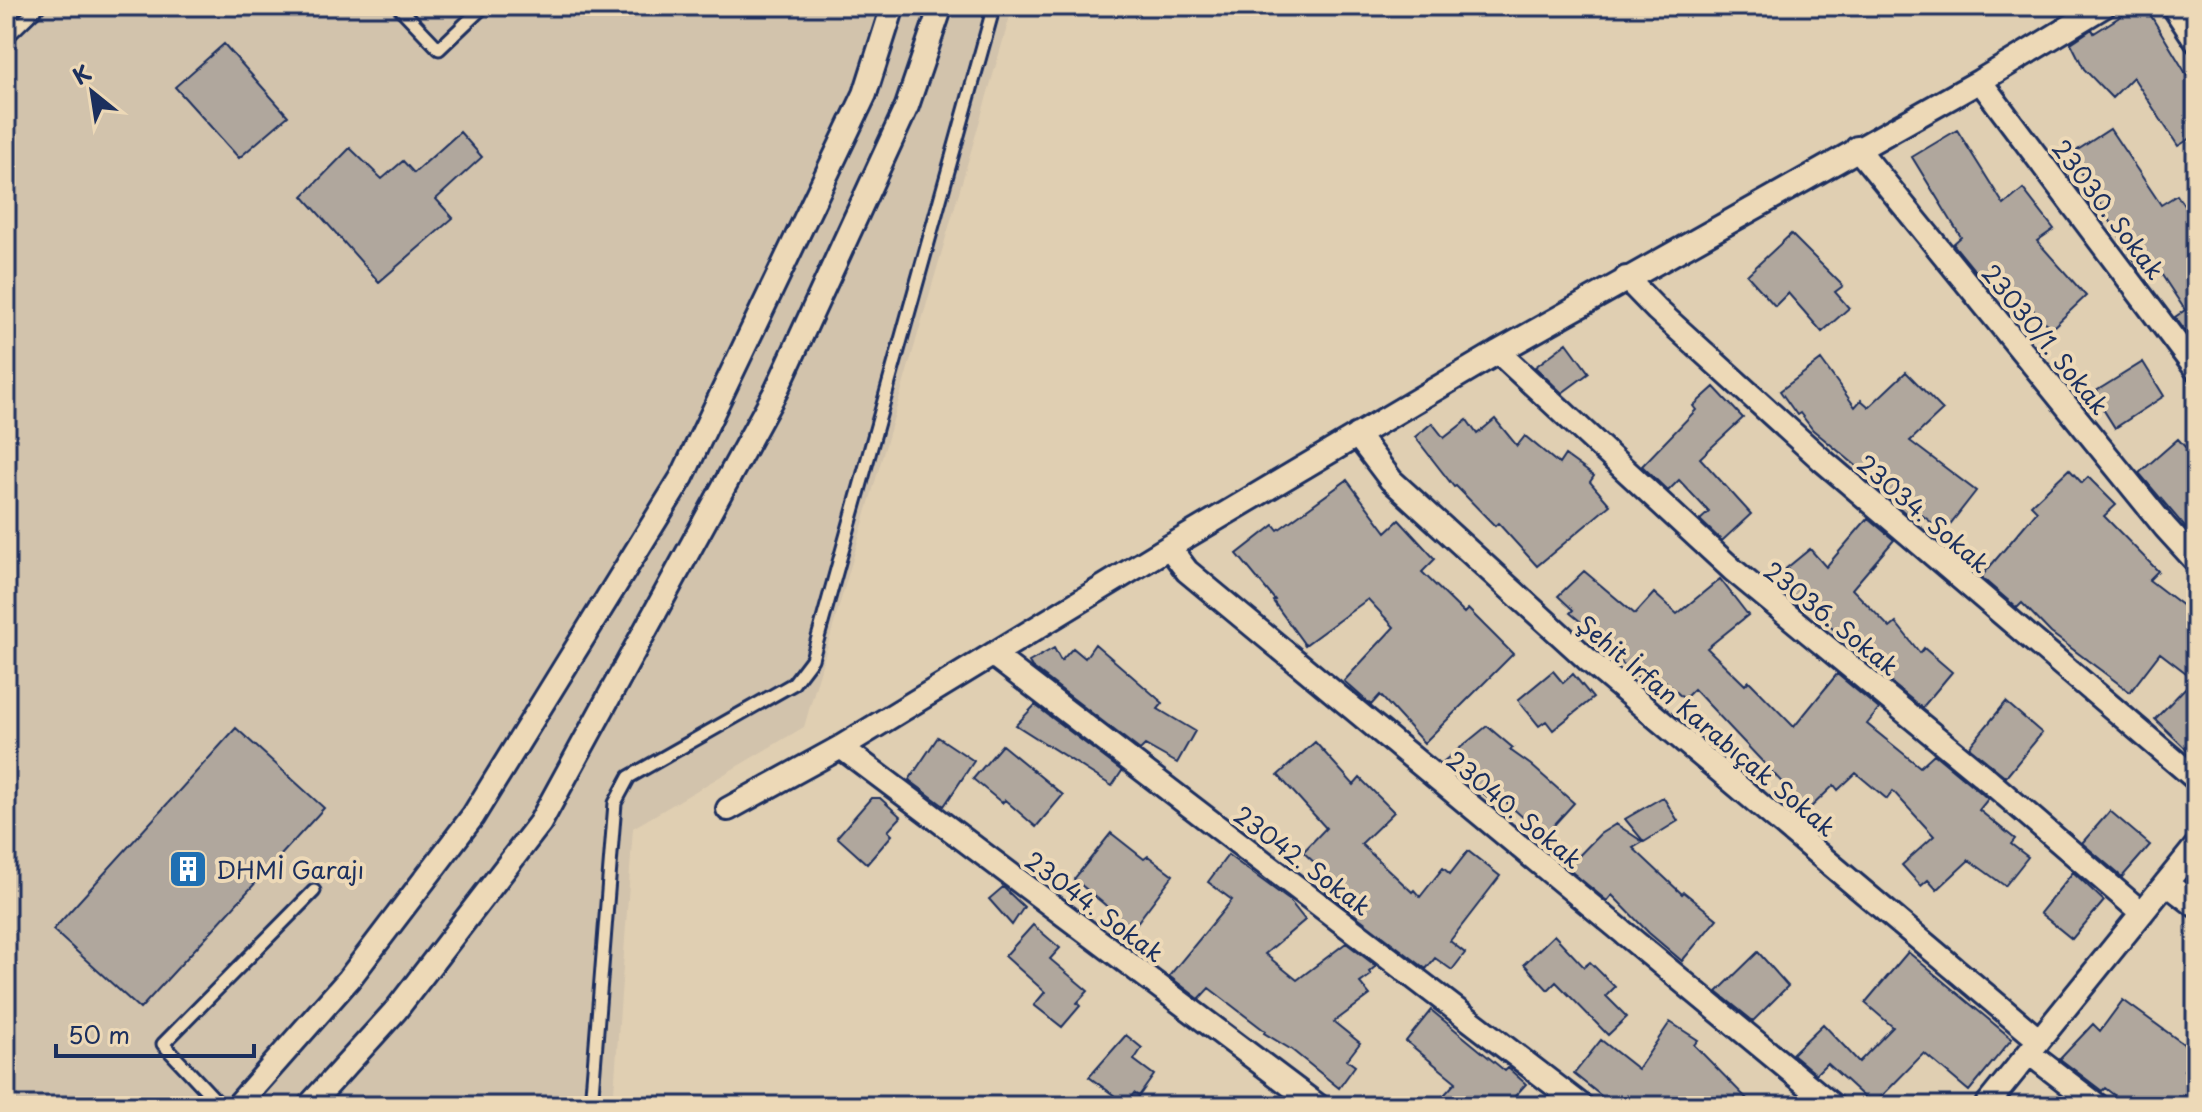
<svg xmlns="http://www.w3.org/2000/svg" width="2202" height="1112" font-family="'Playpen Sans',sans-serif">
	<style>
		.built { fill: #d2c3ac }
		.building { fill: #b0a79d; stroke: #1b2f5e; stroke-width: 2 }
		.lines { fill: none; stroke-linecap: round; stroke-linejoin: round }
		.lane-casing { stroke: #1b2f5e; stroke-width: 17 }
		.street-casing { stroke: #1b2f5e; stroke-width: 28 }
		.lane { stroke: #edd9b7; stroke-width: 11 }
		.street { stroke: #edd9b7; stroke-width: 22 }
		.labels { text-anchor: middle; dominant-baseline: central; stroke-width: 8; stroke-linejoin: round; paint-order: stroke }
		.street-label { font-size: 24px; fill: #1b2f5e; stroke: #edd9b7 }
		.poi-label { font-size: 24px; fill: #1b2f5e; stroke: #edd9b7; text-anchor: start }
	</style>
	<rect width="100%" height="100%" fill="#e0cfb2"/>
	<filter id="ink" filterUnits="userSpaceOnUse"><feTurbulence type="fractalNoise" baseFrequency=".0125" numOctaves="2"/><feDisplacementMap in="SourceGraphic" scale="16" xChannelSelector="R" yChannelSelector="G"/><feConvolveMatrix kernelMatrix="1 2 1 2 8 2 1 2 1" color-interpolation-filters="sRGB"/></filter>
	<g filter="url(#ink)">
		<path class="built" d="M6 6H1013L804 727 633 828 613 1106H6Z"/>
		<path class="building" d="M2137 6H2145L2196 90V135L2178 146 2133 77 2112 98 2084 69 2071 43 2092 29 2094 33Z
			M224 44 288 116 239 158 175 87Z
			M2110 129 2161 205 2177 195 2196 224V346L2175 317 2185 310 2152 260 2139 268 2070 155Z
			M1957 130 2004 205 2023 189 2054 229 2037 241 2086 296 2051 329 1998 272 1984 282 1953 244 1961 237 1912 157Z
			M460 132 482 157 436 199 453 218 379 282 303 196 350 148 382 179 403 161 414 173Z
			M1791 234 1843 286 1835 292 1849 308 1822 332 1788 293 1775 306 1747 275Z
			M1567 343 1589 373 1562 393 1535 367Z
			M1821 360 1855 407 1861 400 1869 407 1906 372 1943 410 1910 441 1976 491 1944 532 1918 512 1912 519 1886 496 1889 493 1813 430 1800 413 1797 415 1780 391Z
			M2143 362 2164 396 2115 428 2093 393Z
			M1714 387 1743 418 1700 458 1751 514 1722 541 1700 520 1709 512 1679 480 1668 491 1642 466 1696 410 1693 406Z
			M1495 419 1517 446 1525 436 1559 464 1565 455 1594 476 1590 482 1610 505 1537 566 1498 523 1495 526 1456 486 1454 487 1415 437 1432 423 1444 438 1467 420 1477 434Z
			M2178 439 2196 459V540L2139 473Z
			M2069 469 2082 483 2088 477 2116 505 2104 516 2158 571 2149 580 2196 616V759L2155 719 2194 679 2160 653 2130 692 2051 633 2022 603 2017 608 1981 577 2037 511 2031 505Z
			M1347 480 1386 532 1399 520 1435 559 1422 572 1464 613 1468 609 1513 654 1424 743 1380 695 1371 705 1344 681 1394 627 1368 599 1305 645 1273 601 1275 600 1237 554 1274 525 1278 530Z
			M1868 518 1894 540 1852 589 1890 628 1896 623 1920 653 1924 648 1952 672 1922 708 1854 652 1810 604 1803 610 1772 580 1810 549 1826 567Z
			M1584 571 1635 614 1654 593 1677 614 1720 579 1748 615 1707 648 1745 685 1749 681 1794 727 1837 674 1879 709 1867 724 1920 767 1934 754 1980 792 1988 799 1979 810 2015 839 2011 844 2028 857 2005 886 1969 860 1937 890 1928 880 1921 886 1902 865 1934 836 1893 791 1887 799 1856 773 1838 790 1834 785 1808 810 1694 689 1684 699 1652 669 1642 681 1605 648 1608 644 1570 613 1573 610 1558 596Z
			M1095 644 1163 703 1158 709 1195 731 1177 763 1145 745 1140 750 1032 667 1029 662 1054 648 1061 661 1073 648 1085 658Z
			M1553 671 1563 683 1573 674 1593 698 1553 730 1546 721 1539 726 1518 700Z
			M2006 702 2042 733 2006 777 1969 747Z
			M1035 705 1122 771 1112 786 1016 725Z
			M1487 726 1513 748 1510 750 1531 765 1574 803 1544 836 1499 796 1495 803 1444 761Z
			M236 728 324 808 140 1009 53 930Z
			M938 737 974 761 944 806 909 780Z
			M1315 742 1354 785 1360 778 1394 812 1361 844 1412 892 1414 890 1420 897 1443 868 1450 874 1468 851 1500 876 1450 941 1465 953 1452 970 1435 958 1426 969 1325 892 1335 882 1303 852 1326 828 1278 775Z
			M1002 745 1063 795 1036 827 1005 800 1002 803 973 779Z
			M1663 797 1678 821 1644 842 1625 819Z
			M871 798H880L901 817 888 831 892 835 867 864 837 837Z
			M2110 811 2150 845 2122 877 2082 843Z
			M1616 824 1643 842 1633 848 1682 894 1684 892 1717 919 1682 961 1649 933 1612 895 1607 901 1567 868 1600 834Z
			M1111 833 1144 859 1148 856 1173 875 1133 928 1074 879Z
			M1228 855 1289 900 1305 920 1265 954 1297 980 1346 943 1376 966 1369 972 1371 975 1360 983 1370 995 1334 1022 1360 1043 1347 1060 1355 1066 1339 1088 1292 1050 1264 1033 1265 1031 1209 988 1199 999 1169 976 1232 900 1208 882Z
			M2073 872 2104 901 2072 939 2040 913Z
			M1003 887 1024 907 1012 925 989 899Z
			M1033 925 1060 948 1050 959 1088 991 1077 1003 1080 1006 1062 1027 1034 1005 1045 992 1005 956Z
			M1554 935 1584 967 1590 962 1615 987 1606 996 1627 1017 1608 1035 1556 982 1548 990 1524 964Z
			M1758 952 1788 986 1753 1021 1717 992Z
			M1908 952 2012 1039 1969 1091 1924 1053 1873 1105 1827 1063 1816 1074 1792 1054 1823 1024 1859 1062 1893 1027 1865 1003Z
			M2123 1000 2196 1053 2184 1070 2196 1081 2177 1106H2128L2105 1088 2102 1091 2060 1059 2093 1024 2100 1031Z
			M1431 1010 1505 1071 1508 1068 1526 1084 1506 1106H1434L1456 1082 1406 1041Z
			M1670 1022 1698 1040 1694 1045 1754 1106H1614L1574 1074 1601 1040 1638 1069Z
			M1126 1035 1142 1048 1134 1060 1154 1075 1139 1096 1134 1093 1126 1104 1089 1077Z"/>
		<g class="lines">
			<defs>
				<path id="lane" d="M398 6 439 49 484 6
					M6 38 39 6
					M221 1106 163 1044 314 891
					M591 1106 615 803 629 777 793 684 812 659 994 6"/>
				<path id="street" d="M2173 6 2196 41
					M1980 81 2196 369
					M1857 148 2165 527 2196 561
					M1626 278 1657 310 1822 460 2196 779
					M1498 352 1733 570 1989 781 2142 913
					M1357 435 1391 480 1587 659 2039 1040
					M1169 547 1187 571 1833 1106
					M993 655 1582 1106
					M841 747 1318 1106
					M728 809 841 747 1169 547 1498 352 1980 81 2104 6
					M2166 883 2196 906
					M2029 1053 2098 1106
					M237 1106 349 979 473 816 682 477 865 94 893 6
					M309 1106 396 1010 540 823 776 391 907 106 941 6
					M1986 1106 2196 846"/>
			</defs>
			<use href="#lane" class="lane-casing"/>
			<use href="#street" class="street-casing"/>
			<use href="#lane" class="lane"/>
			<use href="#street" class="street"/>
		</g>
	</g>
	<defs>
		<symbol id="building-square" viewBox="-11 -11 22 22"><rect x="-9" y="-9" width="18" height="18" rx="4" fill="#1f6fb2" stroke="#edd9b7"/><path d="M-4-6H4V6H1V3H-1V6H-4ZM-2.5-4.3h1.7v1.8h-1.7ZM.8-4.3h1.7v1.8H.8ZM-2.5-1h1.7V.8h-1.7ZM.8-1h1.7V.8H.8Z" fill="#fff"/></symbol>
	</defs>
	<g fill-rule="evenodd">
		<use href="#building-square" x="166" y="847" width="44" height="44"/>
	</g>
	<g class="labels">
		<g class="street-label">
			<text transform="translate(2109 209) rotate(53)">23030. Sokak</text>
			<text transform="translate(2046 339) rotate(51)">23030/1. Sokak</text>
			<text transform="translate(1924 513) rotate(41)">23034. Sokak</text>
			<text transform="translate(1832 618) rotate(39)">23036. Sokak</text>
			<text transform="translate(1707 725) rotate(40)">Şehit İrfan Karabıçak Sokak</text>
			<text transform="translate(1515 809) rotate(40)">23040. Sokak</text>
			<text transform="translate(1303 860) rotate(37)">23042. Sokak</text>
			<text transform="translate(1095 906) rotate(37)">23044. Sokak</text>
		</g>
		<g class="poi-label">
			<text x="216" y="869">DHMİ Garajı</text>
		</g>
	</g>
	<rect width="2202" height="1112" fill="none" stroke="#edd9b7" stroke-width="32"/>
	<rect x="16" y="16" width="2170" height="1080" fill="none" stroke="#1b2f5e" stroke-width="3" filter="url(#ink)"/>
	<g transform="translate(92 92) rotate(330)" stroke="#edd9b7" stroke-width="6" paint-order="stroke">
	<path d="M0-6L14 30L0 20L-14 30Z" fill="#1b2f5e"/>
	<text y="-12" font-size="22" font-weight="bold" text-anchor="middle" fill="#1b2f5e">K</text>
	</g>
	<path d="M56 1044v12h198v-12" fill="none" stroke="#1b2f5e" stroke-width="4"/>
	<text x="68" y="1044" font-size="24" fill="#1b2f5e" stroke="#edd9b7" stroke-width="6" paint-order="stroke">50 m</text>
</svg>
